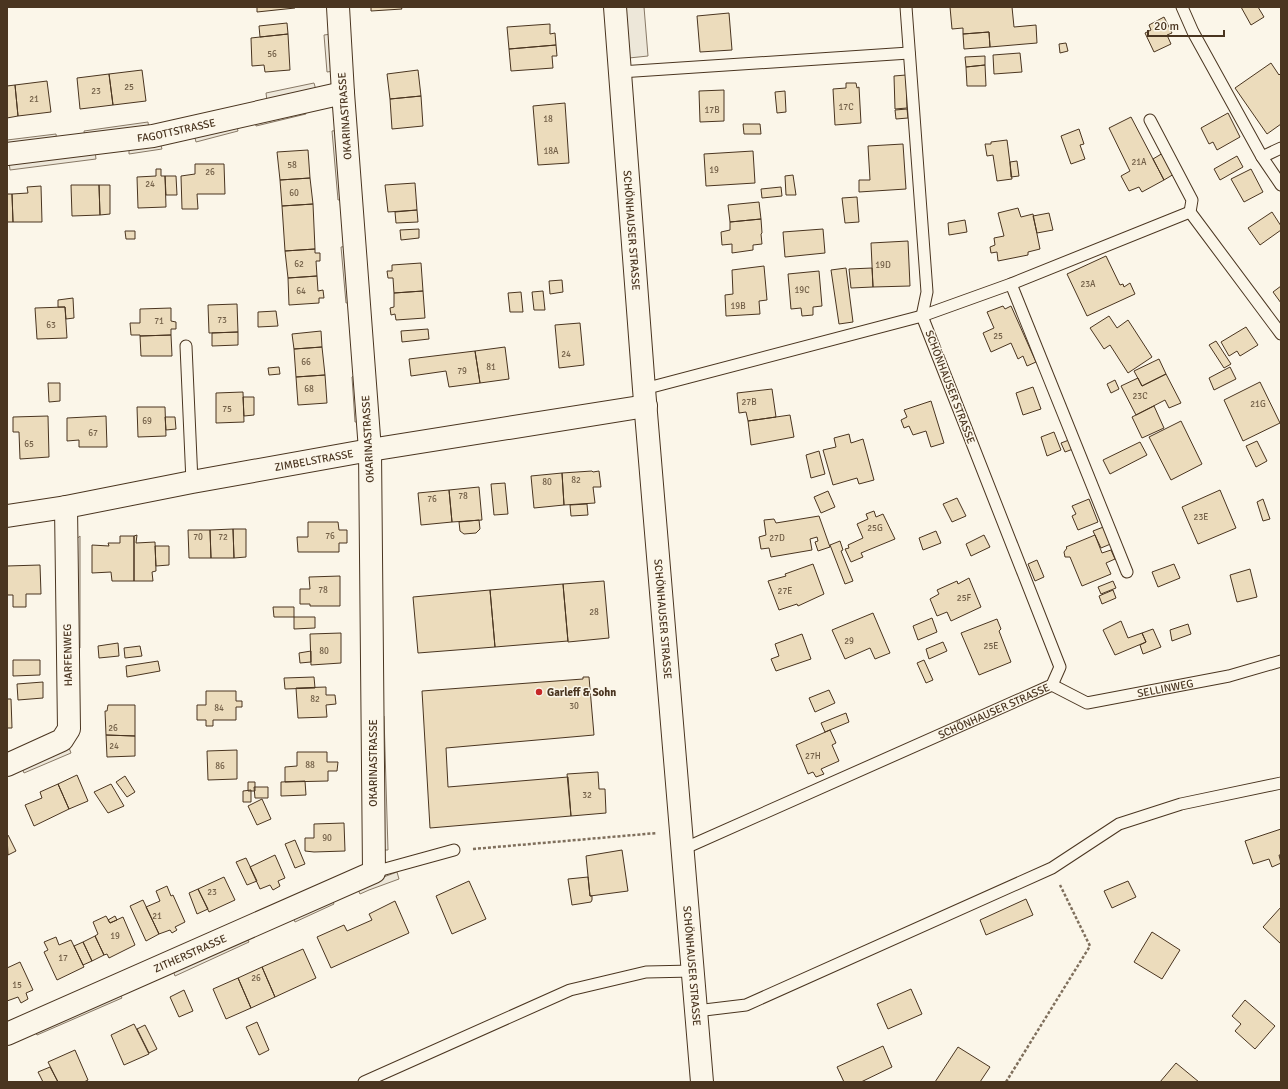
<svg xmlns="http://www.w3.org/2000/svg" width="1288" height="1089" font-family="Signika,sans-serif">
	<style>
		.parking { fill: #ede7d9; stroke: #887966 }
		.building { fill: #ecdcbc; stroke: #4a3520 }
		.lines { fill: none; stroke-linecap: round; stroke-linejoin: round }
		.lane-casing { stroke: #4a3520; stroke-width: 13 }
		.street-casing { stroke: #4a3520; stroke-width: 24 }
		.secondary-casing { stroke: #4a3520; stroke-width: 24 }
		.path { stroke: #7f6f5c; stroke-width: 2.5; stroke-dasharray: 3 2; stroke-linecap: butt }
		.lane { stroke: #fbf6e9; stroke-width: 11 }
		.street { stroke: #fbf6e9; stroke-width: 22 }
		.secondary { stroke: #fbf6e9; stroke-width: 22 }
		.poi-dot { fill: #c62828; stroke: #fbf6e9; stroke-width: 1.5 }
		.labels { text-anchor: middle; dominant-baseline: central; stroke-width: 3; stroke-linejoin: round; paint-order: stroke }
		.number-label { font-size: 9px; fill: #725f47 }
		.street-label { font-size: 11px; fill: #4a3520; stroke: #fbf6e9 }
		.poi-label { font-size: 11px; font-weight: bold; fill: #4a3520; stroke: #fbf6e9; text-anchor: start }
	</style>
	<rect width="100%" height="100%" fill="#fbf6e9"/>
	<path class="parking" d="M624 7H644L648 56 629 58Z
		M332 34 334 71 327 72 324 35Z
		M314 83 316 90 267 101 266 93Z
		M304 107 306 114 256 126 254 118Z
		M148 122 149 130 85 138 84 131Z
		M236 123 238 131 196 142 194 134Z
		M340 130 345 199 338 200 332 131Z
		M56 134 57 142 7 148V140Z
		M160 142 162 149 129 154V147Z
		M95 151 96 159 10 170 9 162Z
		M349 246 354 302 346 303 341 247Z
		M360 371 363 422H355L352 377Z
		M80 536V648H72V543Z
		M384 716 388 850H380L377 717Z
		M68 745 71 753 24 773 21 766Z
		M397 872 399 879 369 890 360 894 357 887Z
		M331 897 334 904 295 922 292 915Z
		M246 935 249 942 175 976 172 968Z
		M118 991 122 998 37 1035 33 1029Z"/>
	<path class="building" d="M257 7H295V8L257 12Z
		M371 7H401L402 9 371 11Z
		M950 7H1012L1014 27 1036 25 1037 43 990 47 989 32 963 34V28L952 29Z
		M1241 7H1258L1264 17 1251 25Z
		M729 13 732 50 700 52 697 16Z
		M1164 17 1172 33 1167 35 1171 44 1154 52 1145 33 1151 30 1149 25Z
		M287 23 288 34 260 37 259 26Z
		M550 24V34L555 33 556 45 509 49 507 27Z
		M989 32 990 47 964 49 963 34Z
		M288 34 290 70 265 72 264 65 252 66 251 38Z
		M1066 43 1068 51 1060 53 1059 44Z
		M556 45 557 56H552L553 68 511 71 509 49Z
		M1020 53 1022 72 994 74 993 55Z
		M985 56V65L966 67 965 57Z
		M1271 63 1279 75 1281 73V124L1267 134 1235 88Z
		M985 65 986 86H967L966 67Z
		M142 70 146 101 113 105 109 74Z
		M418 70 421 96 390 99 387 74Z
		M109 74 113 105 80 109 77 78Z
		M906 75 907 108 895 109 894 76Z
		M47 81 51 112 18 116 15 85Z
		M846 83H856L857 88 859 87 861 123 835 125 833 89 846 88Z
		M15 85 18 116 7 118V86Z
		M724 90V121L700 122 699 91Z
		M785 91 786 112 777 113 775 92Z
		M421 96 423 126 392 129 390 99Z
		M565 103 569 163 538 165 533 106Z
		M907 109 908 118 896 119 895 110Z
		M1228 113 1240 137 1217 150 1213 142 1209 144 1201 128Z
		M1131 117 1164 180 1142 192 1139 187 1129 191 1121 176 1130 171 1109 128Z
		M743 124H760L761 134H744Z
		M1079 129 1084 144 1080 145 1085 159 1071 164 1061 136Z
		M1007 140 1012 179 997 181 993 155 987 156 985 144H991V142Z
		M903 144 906 189 859 192V180H870L868 146Z
		M308 150 310 178 280 180 277 152Z
		M753 151 755 183 706 186 704 154Z
		M1163 153 1174 174 1164 180 1153 159Z
		M1237 156 1243 167 1220 180 1214 169Z
		M1017 161 1019 176 1011 177 1010 162Z
		M195 164H224L225 194H197L198 209H182L181 176 195 174Z
		M156 169H161V176H165L166 207 138 208 137 177 156 176Z
		M1251 169 1263 192 1244 202 1231 179Z
		M793 175 796 195H786L785 176Z
		M165 176H176L177 195H166Z
		M310 178 313 204 282 206 280 180Z
		M415 183 417 210 388 212 385 185Z
		M71 185H99L100 215 72 216Z
		M99 185H110V214L100 215Z
		M41 186 42 222H13L12 194 28 193 27 187Z
		M781 187 782 196 762 198 761 189Z
		M7 194H12L13 222H7Z
		M857 197 859 222 845 223 842 198Z
		M759 202 761 219 730 222 728 205Z
		M313 204 315 249 285 251 282 206Z
		M1018 208 1021 217 1033 214 1040 249 1028 252V255L998 261 997 252 991 253 990 247 995 245 994 238 1004 236 998 213Z
		M417 210 418 222 396 223 395 212Z
		M1272 212 1281 226V230L1260 245 1248 228Z
		M1049 213 1053 230 1037 233 1033 216Z
		M761 219 762 233 761 234 762 244 753 245V250L732 253V244L722 245 721 232 730 230V222Z
		M965 220 967 232 949 235 948 223Z
		M419 229V238L401 240 400 230Z
		M823 229 825 253 785 257 783 232Z
		M125 231H135V239H126Z
		M908 241 910 286 873 287 871 243Z
		M315 249V253H320V261H316L317 276 288 278 285 251Z
		M1106 256 1120 285 1123 284 1124 287 1130 283 1135 294 1087 316 1067 274Z
		M421 263 423 291 394 293 393 278H388L387 271H392V265Z
		M764 266 767 300 759 301 760 314 726 316 725 295 733 294 732 270Z
		M846 268 853 322 839 324 831 270Z
		M872 268 873 287 851 288 849 269Z
		M819 271 822 306 813 307V315L802 316 801 308 791 309 788 274Z
		M317 276 318 291 323 290 324 298H319V303L289 305 288 278Z
		M562 280 563 292 550 294 549 281Z
		M1281 286V303L1273 292Z
		M423 291 425 318 396 320 395 314 391 315 390 308 394 307V293Z
		M543 291 545 310H534L532 292Z
		M521 292 523 312H510L508 293Z
		M73 298 74 318 66 319 65 307H58V300Z
		M237 304 238 332 209 333 208 305Z
		M1003 306 1005 309 1011 306 1036 362 1027 366 1023 356 1018 359 1011 343 991 352 983 333 994 328 987 312Z
		M65 307 67 338 37 339 35 308Z
		M171 308V321L176 322V329H171V335L140 336V335H131L130 323H140V309Z
		M276 311 278 326 258 327V312Z
		M1109 316 1117 328 1128 320 1152 357 1128 373 1110 345 1104 349 1090 328Z
		M580 323 584 365 559 368 555 325Z
		M1246 327 1258 345 1240 356 1237 351 1229 356 1221 342Z
		M428 329 429 339 402 342 401 331Z
		M321 331 322 347 294 349 292 334Z
		M238 332V345L212 346V333Z
		M171 335 172 356H141L140 336Z
		M1216 341 1231 364 1224 368 1209 345Z
		M322 347 325 375 296 377 294 349Z
		M505 347 509 379 480 383 475 351Z
		M475 351 480 383 449 387 446 371 411 376 409 359Z
		M1159 359 1166 374 1142 386 1134 371Z
		M279 367 280 374 269 375 268 368Z
		M1230 367 1236 379 1214 390 1209 378Z
		M1166 374 1181 403 1169 408 1165 400 1136 415 1121 386 1138 378 1142 386Z
		M325 375 327 403 298 405 296 377Z
		M1115 380 1119 389 1111 393 1107 384Z
		M1260 382 1280 423 1243 441 1224 400Z
		M48 383H60V401L49 402Z
		M1033 387 1041 409 1023 415 1016 393Z
		M772 389 776 417 748 421 746 412 739 413 737 393Z
		M243 392 244 422 216 423V393Z
		M243 397H254V415L244 416Z
		M931 401 944 443 931 447 926 431 913 435 909 426 904 428 901 420 907 417 904 410Z
		M1154 406 1164 428 1142 438 1132 417Z
		M137 407H165L166 436 138 437Z
		M790 415 794 437 751 445 748 421Z
		M48 416 49 457 20 459 19 432H13V417Z
		M106 416 107 447H79V440L67 441V418Z
		M165 417H175L176 429 166 430Z
		M1181 421 1202 464 1171 480 1149 437Z
		M1054 432 1061 450 1047 456 1041 437Z
		M849 434 851 443 863 439 874 480 859 484 857 478 833 485 823 450 836 447 834 438Z
		M1069 440 1073 449 1065 452 1061 443Z
		M1257 441 1267 461 1256 467 1246 446Z
		M1140 442 1147 455 1110 474 1103 460Z
		M819 451 825 474 811 478 806 455Z
		M592 471 593 472 599 471 601 487H593L595 503 564 505 562 473Z
		M562 473 564 505 534 508 531 476Z
		M505 483 508 514 494 515 491 484Z
		M479 487 482 520 452 522 449 490Z
		M449 490 452 522 421 525 418 493Z
		M1220 490 1236 528 1198 544 1182 507Z
		M828 491 835 507 821 513 814 497Z
		M957 498 966 516 952 522 943 504Z
		M1089 499 1098 522 1078 530 1072 516 1076 514 1072 506Z
		M1263 499 1270 519 1263 521 1257 502Z
		M587 504 588 515 571 516 570 505Z
		M874 511 876 517 883 514 895 539 861 553 863 557 851 562 845 549 849 548 848 545 863 538 857 524 868 519 866 514Z
		M819 516 830 547 818 551 815 542 818 541 817 537 810 539 812 550 771 557 769 548 761 549 759 537 766 535 764 520 774 519 776 523Z
		M479 520 480 529 476 533 464 534 460 531 459 522Z
		M308 522H338L339 530H347V543H339V552H298L297 537H308Z
		M1106 526 1113 543 1101 548 1093 531Z
		M233 529 234 558H211L210 530Z
		M233 529H246V557L234 558Z
		M188 530H210L211 558H189Z
		M936 531 941 543 923 550 919 538Z
		M137 535 136 543 155 542 156 571 152 572 153 581H134V536Z
		M984 535 990 547 971 556 966 544Z
		M1095 535 1102 553 1111 550 1115 559 1106 563 1111 574 1082 586 1070 557H1065L1064 552 1067 548 1066 547Z
		M120 536H134V581H112L111 572 92 573V545L109 546 108 543H120Z
		M840 541 843 550 841 551 853 581 845 584 830 545Z
		M155 546H169V565L156 566Z
		M1037 560 1044 577 1035 581 1028 564Z
		M813 564 824 594 798 606 797 604 779 610 768 581 786 576 785 574Z
		M1174 564 1180 578 1158 587 1152 572Z
		M40 565 41 594H26V607H13V595H7V566Z
		M1250 569 1257 597 1237 602 1230 575Z
		M340 576V606H310V604H300V589H310L309 577Z
		M969 578 981 607 951 621 947 612 937 616 930 599 939 594 937 590 957 581 958 584Z
		M604 581 609 638 568 642 563 584Z
		M1113 581 1116 588 1101 594 1098 587Z
		M563 584 568 641 495 647 490 590Z
		M490 590 495 647 418 653 413 597Z
		M1113 590 1116 598 1102 604 1099 596Z
		M273 607H294V617H274Z
		M873 613 890 653 875 659 870 648 845 659 832 630Z
		M294 617H315V628L294 629Z
		M932 618 937 632 918 640 913 626Z
		M997 619 1001 629 999 631 1011 662 979 675 961 633Z
		M1121 621 1128 638 1142 633 1146 642 1115 655 1103 630Z
		M1188 624 1191 634 1172 641 1170 630Z
		M1153 629 1161 647 1143 654 1140 645 1146 642 1142 633Z
		M341 633V663L311 665 310 634Z
		M802 634 811 659 776 671 771 659 779 656 775 644Z
		M943 642 947 651 929 659 926 649Z
		M118 643 119 656 99 658 98 646Z
		M140 646 142 656 125 658 124 648Z
		M311 651V662L300 663 299 653Z
		M13 660H40V675L13 676Z
		M924 660 933 680 926 683 917 663Z
		M158 661 160 671 127 677 126 666Z
		M314 677 315 688 285 689 284 678Z
		M583 677H589L594 735 446 748 448 787 568 777 571 816 430 828 422 691 583 679Z
		M43 682V698L18 700 17 684Z
		M326 687V695H335L336 704 326 705 327 717 298 718 296 688Z
		M829 690 835 703 815 712 809 698Z
		M206 691H236V701H242V707H236V720H213V726H206V720H197V705H206Z
		M7 699H11L12 728H7Z
		M108 705H135V736L106 735 105 711H107Z
		M846 713 849 722 825 732 821 723Z
		M830 730 836 743 832 745 839 761 821 769 824 774 816 777 813 772 808 774 796 745Z
		M106 735 135 736V756L107 757Z
		M237 750V779L208 780 207 751Z
		M297 752H327V762H338L337 771H328V781L285 782V767L297 766Z
		M598 772 599 789H605L606 813 571 816 567 774Z
		M77 775 88 801 69 809 58 784Z
		M125 776 135 792 127 797 116 782Z
		M305 781 306 795 281 796V782Z
		M248 782H255V791H248Z
		M58 784 69 809 34 826 25 805 42 798 40 792Z
		M111 784 124 806 108 813 94 792Z
		M254 787H268V798H255Z
		M251 790V802H243V791Z
		M262 799 271 819 257 825 248 806Z
		M344 823 345 851 314 852 305 851V838H314V824Z
		M1281 829V855H1279L1281 863 1272 867 1269 859 1253 864 1245 841Z
		M8 835 16 851 8 855 7 836Z
		M295 840 305 864 295 868 285 844Z
		M622 850 628 891 590 896 586 856Z
		M275 855 285 878 278 881 280 886 273 890 270 885 260 889 250 867Z
		M246 858 257 881 247 885 236 862Z
		M224 877 235 900 209 912 198 889Z
		M588 877 590 896H592V900L591 902 572 905 568 879Z
		M469 881 486 919 452 934 436 896Z
		M1128 881 1136 897 1112 908 1104 891Z
		M167 886 171 896 173 895 185 922 175 927 177 930 172 933 170 930 159 934 146 907 160 901 156 891Z
		M198 889 208 909 197 914 189 893Z
		M1026 899 1033 915 986 935 980 920Z
		M143 900 159 934 146 941 130 906Z
		M395 901 409 933 331 968 317 937 344 925 347 931 372 920 369 914Z
		M1281 907V944L1263 927Z
		M106 916 110 923 123 917 135 945 109 958 107 954 104 955 95 936 98 934 93 922Z
		M115 916 117 920 110 923 108 920Z
		M1152 932 1180 950 1162 979 1134 962Z
		M95 936 104 955 92 961 83 942Z
		M56 937 59 945 71 940 84 967 57 980 44 952 48 950 44 942Z
		M83 942 92 961 83 965 74 946Z
		M303 949 316 978 275 997 262 967Z
		M20 962 33 990 26 993 28 999 21 1003 18 997 7 1001V968Z
		M262 967 275 997 251 1008 238 978Z
		M238 978 251 1008 226 1019 213 989Z
		M911 989 922 1014 888 1029 877 1004Z
		M184 990 193 1011 179 1017 170 997Z
		M1245 1000 1275 1026 1255 1049 1235 1031 1241 1024 1232 1016Z
		M257 1022 269 1050 259 1055 246 1027Z
		M134 1024 149 1054 124 1065 111 1035Z
		M145 1025 157 1049 149 1053 137 1029Z
		M883 1046 892 1067 861 1082H844L837 1067Z
		M958 1047 990 1067 980 1082H935Z
		M75 1050 88 1080 84 1082H58L48 1062Z
		M1176 1063 1199 1082H1160Z
		M50 1067 58 1082H43L38 1072Z"/>
	<g class="lines">
		<defs>
			<g id="lane">
				<path d="M1182 7 1193 32 1262 157 1281 185"/>
				<path d="M620 72 909 53"/>
				<path d="M1150 120 1192 200 1190 212 1281 334"/>
				<path d="M1262 157 1281 148"/>
				<path d="M1011 284 1127 572"/>
				<path d="M186 346 192 482"/>
				<path d="M644 389 922 316 1011 284 1190 212"/>
				<path id="s1" d="M1052 685 1087 703 1229 676 1281 661"/>
				<path id="s2" d="M683 849 1052 685 1060 667 922 316 927 292 906 7"/>
				<path d="M374 872 454 850"/>
				<path d="M696 1011 746 1005 1052 868 1119 824 1181 804 1281 783"/>
				<path d="M364 1082 570 990 646 972 693 971"/>
			</g>
			<g id="street">
				<path id="s3" d="M7 154 153 136 343 93"/>
				<path id="s4" d="M7 516 66 507 192 482 370 450 646 406"/>
				<path d="M7 765 62 740 69 729 66 507"/>
				<path id="s5" d="M7 1034 374 872 370 450 343 93 338 7"/>
			</g>
			<g id="secondary">
				<path id="s6" d="M615 7 644 389 702 1082"/>
			</g>
		</defs>
		<use href="#lane" class="lane-casing"/>
		<use href="#street" class="street-casing"/>
		<use href="#secondary" class="secondary-casing"/>
		<path class="path" d="M473 849 657 833
			M1006 1082 1090 946 1060 885"/>
		<use href="#lane" class="lane"/>
		<use href="#street" class="street"/>
		<use href="#secondary" class="secondary"/>
	</g>
	<circle class="poi-dot" cx="539" cy="692" r="4"/>
	<g class="labels">
		<g class="number-label">
			<text x="272" y="54">56</text>
			<text x="129" y="87">25</text>
			<text x="96" y="91">23</text>
			<text x="34" y="99">21</text>
			<text x="846" y="107">17C</text>
			<text x="712" y="110">17B</text>
			<text x="548" y="119">18</text>
			<text x="551" y="151">18A</text>
			<text x="1139" y="162">21A</text>
			<text x="292" y="165">58</text>
			<text x="714" y="170">19</text>
			<text x="210" y="172">26</text>
			<text x="150" y="184">24</text>
			<text x="294" y="193">60</text>
			<text x="299" y="264">62</text>
			<text x="883" y="265">19D</text>
			<text x="1088" y="284">23A</text>
			<text x="802" y="290">19C</text>
			<text x="301" y="291">64</text>
			<text x="738" y="306">19B</text>
			<text x="222" y="320">73</text>
			<text x="159" y="321">71</text>
			<text x="51" y="325">63</text>
			<text x="998" y="336">25</text>
			<text x="566" y="354">24</text>
			<text x="306" y="362">66</text>
			<text x="491" y="367">81</text>
			<text x="462" y="371">79</text>
			<text x="309" y="389">68</text>
			<text x="1140" y="396">23C</text>
			<text x="749" y="402">27B</text>
			<text x="1258" y="404">21G</text>
			<text x="227" y="409">75</text>
			<text x="147" y="421">69</text>
			<text x="93" y="433">67</text>
			<text x="29" y="444">65</text>
			<text x="576" y="480">82</text>
			<text x="547" y="482">80</text>
			<text x="463" y="496">78</text>
			<text x="432" y="499">76</text>
			<text x="1201" y="517">23E</text>
			<text x="875" y="528">25G</text>
			<text x="330" y="536">76</text>
			<text x="198" y="537">70</text>
			<text x="223" y="537">72</text>
			<text x="777" y="538">27D</text>
			<text x="323" y="590">78</text>
			<text x="785" y="591">27E</text>
			<text x="964" y="598">25F</text>
			<text x="594" y="612">28</text>
			<text x="849" y="641">29</text>
			<text x="991" y="646">25E</text>
			<text x="324" y="651">80</text>
			<text x="315" y="699">82</text>
			<text x="574" y="706">30</text>
			<text x="219" y="708">84</text>
			<text x="113" y="728">26</text>
			<text x="114" y="746">24</text>
			<text x="813" y="756">27H</text>
			<text x="310" y="765">88</text>
			<text x="220" y="766">86</text>
			<text x="587" y="795">32</text>
			<text x="327" y="838">90</text>
			<text x="212" y="892">23</text>
			<text x="157" y="916">21</text>
			<text x="115" y="936">19</text>
			<text x="63" y="958">17</text>
			<text x="256" y="978">26</text>
			<text x="17" y="985">15</text>
		</g>
		<g class="street-label">
			<text transform="translate(345 116) rotate(-94)">OKARINASTRASSE</text>
			<text stroke="none"><textPath href="#s3" startOffset="171">FAGOTTSTRASSE</textPath></text>
			<text stroke="none"><textPath href="#s6" startOffset="224">SCHÖNHAUSER STRASSE</textPath></text>
			<text transform="translate(950 387) rotate(69)">SCHÖNHAUSER STRASSE</text>
			<text transform="translate(368 439) rotate(-93)">OKARINASTRASSE</text>
			<text stroke="none"><textPath href="#s4" startOffset="312">ZIMBELSTRASSE</textPath></text>
			<text stroke="none"><textPath href="#s6" startOffset="614">SCHÖNHAUSER STRASSE</textPath></text>
			<text transform="translate(68 655) rotate(-91)">HARFENWEG</text>
			<text stroke="none"><textPath href="#s1" startOffset="119">SELLINWEG</textPath></text>
			<text stroke="none"><textPath href="#s2" startOffset="340">SCHÖNHAUSER STRASSE</textPath></text>
			<text transform="translate(373 763) rotate(-90)">OKARINASTRASSE</text>
			<text stroke="none"><textPath href="#s5" startOffset="200">ZITHERSTRASSE</textPath></text>
			<text stroke="none"><textPath href="#s6" startOffset="962">SCHÖNHAUSER STRASSE</textPath></text>
		</g>
		<g class="poi-label">
			<text x="547" y="692">Garleff &amp; Sohn</text>
		</g>
	</g>
	<rect width="1288" height="1089" fill="none" stroke="#4a3520" stroke-width="16"/>
	<path d="M1148 30v6h76v-6" fill="none" stroke="#4a3520" stroke-width="2"/>
	<text x="1154" y="30" font-size="12" fill="#4a3520" stroke="#fbf6e9" stroke-width="3" paint-order="stroke">20 m</text>
</svg>
